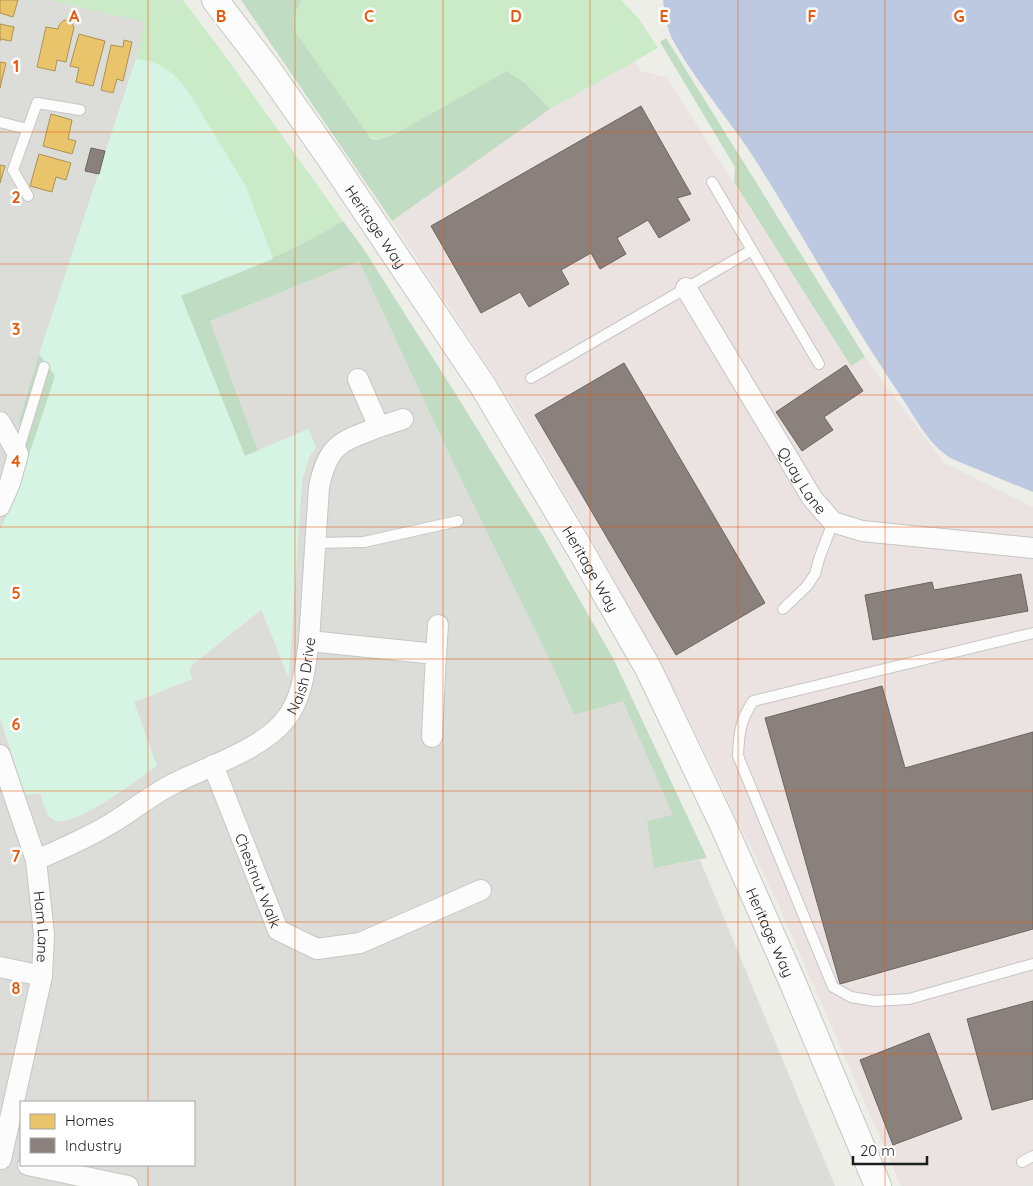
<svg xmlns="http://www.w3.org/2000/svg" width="1033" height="1186" font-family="Quicksand,sans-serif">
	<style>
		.residential { fill: #dcddd9; fill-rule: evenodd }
		.industrial { fill: #ebe2e2 }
		.grass { fill: #cbebc8 }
		.forest { fill: #c0dcc2 }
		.park { fill: #d6f4e3 }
		.water { fill: #bcc9e0 }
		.homes { fill: #e9c46a; stroke: #ac9254 }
		.industry { fill: #8a817c; stroke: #6a6460 }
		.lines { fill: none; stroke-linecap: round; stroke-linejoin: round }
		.service-casing { stroke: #c6c6c4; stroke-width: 12 }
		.minor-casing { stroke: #c6c6c4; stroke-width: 22 }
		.tertiary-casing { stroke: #c6c6c4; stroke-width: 28 }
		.service { stroke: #fcfcfc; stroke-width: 10 }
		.minor { stroke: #fcfcfc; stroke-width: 20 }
		.tertiary { stroke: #fcfcfc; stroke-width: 26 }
		.grid { fill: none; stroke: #e8590c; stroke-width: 1; stroke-opacity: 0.55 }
		.labels { text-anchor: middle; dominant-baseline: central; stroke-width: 5; stroke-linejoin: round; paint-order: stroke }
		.street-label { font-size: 15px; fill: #1f1f1f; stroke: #fff }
		.grid-label { font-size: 16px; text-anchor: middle; font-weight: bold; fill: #e8590c; stroke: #fff; stroke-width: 5; stroke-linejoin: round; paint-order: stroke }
	</style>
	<rect width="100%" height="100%" fill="#edeee8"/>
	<path class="residential" d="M0 0H49L146 22 136 59 19 421 25 446 24 456 0 529Z
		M359 261 455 467 553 667 574 715 623 700 674 815 654 868 700 860 835 1186H0V717L25 795 40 793 48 815 134 702 192 679 189 670 193 664 262 609 288 677 302 480 309 457 316 447 308 429 258 451 210 321ZM21 1102H194V1165H21Z"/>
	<path class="industrial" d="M635 61 641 71 666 77 851 366 865 357 944 463 1033 507V1185L1031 1186H901L779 906 683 707 604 561 508 397 392 221 543 113Z"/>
	<path class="grass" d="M49 0H183L220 49 343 221 306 243 273 259 245 185 154 62 136 59 145 22Z
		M302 0H621L639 19 658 48 543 113 397 133C382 139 376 145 364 131L296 33C294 19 294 11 302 0Z"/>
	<path class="forest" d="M241 0H302C294 11 294 20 296 33L371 139 378 140 397 133 507 71 526 84 550 109 392 221Z
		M666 38 865 357 851 366 734 182 735 167 660 42Z
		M343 221 363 248 457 396 543 536 613 658 707 858 654 868 647 821 673 815 623 701 574 715 553 667 455 467 359 261 210 321 258 451 245 457 190 320 0 537V529L24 456 25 446 19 421 39 354 48 344C103 324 158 304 212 283 260 264 299 248 343 221Z"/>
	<path class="park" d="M136 59C164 63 171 70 188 91L245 185 273 259 181 296 245 456 308 429 316 448 309 457 302 480 289 678 261 609 193 664 189 670 192 679 134 702 157 766C139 778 73 830 54 820 45 816 43 801 40 793L25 795 0 717V530L25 467 55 376 39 354Z"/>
	<path class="water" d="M663 0H1033V492L952 459C928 445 914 415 898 392 849 319 807 243 761 169 735 126 700 88 675 44 667 31 665 15 663 0Z"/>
	<path class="homes" d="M0 0H18L13 17 0 13Z
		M64 20 70 21 74 27 66 62 57 60 55 71 37 67 46 27 58 29 59 25Z
		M0 24 14 27 11 41 0 39V41Z
		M79 34 105 41 93 86 76 82 79 68 70 66Z
		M124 40 132 42 123 81 117 79 113 93 101 90 111 45 123 47Z
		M0 62 6 63 0 88Z
		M51 114 72 120 68 139 76 141 72 154 43 146Z
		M39 154 71 163 66 180 56 177 52 192 30 186Z
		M0 165 5 166 0 183Z"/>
	<path class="industry" d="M641 106 691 194 677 198 690 220 659 238 648 220 617 238 626 254 600 269 591 253 561 270 569 284 529 307 520 292 481 313 431 226Z
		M91 148 105 151 99 174 85 171Z
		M624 363 765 603 676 655 535 415Z
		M846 365 863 391 824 417 833 430 802 451 776 412Z
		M1021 574 1028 611 873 640 865 595 932 582 934 590Z
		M882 686 905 768 1033 732V929L840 984 765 718Z
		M1033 1001V1099L992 1110 967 1019Z
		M929 1033 962 1119 893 1145 860 1060Z"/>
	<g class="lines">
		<defs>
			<path id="service" d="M0 122 27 129
				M712 182 819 364
				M28 196 13 170 37 103 80 110
				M531 378 752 250
				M18 452 44 367
				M315 543 364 542 458 521
				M783 609 807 586 815 574 819 559 833 522
				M1033 633 753 701C740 721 739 733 738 756L833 987 851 997 875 1001 909 999 1033 964
				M1022 1162 1033 1156"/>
			<g id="minor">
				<path id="s1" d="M686 288 812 498 833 522 862 531 1033 548"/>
				<path d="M0 422 18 454 10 483 0 506"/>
				<path d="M379 427 403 419"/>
				<path d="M309 641 436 654 432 737"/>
				<path d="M436 654 438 625"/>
				<path id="s2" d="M0 755 36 860 44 934 42 976 1 1159"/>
				<path id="s3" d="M213 765 278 930 317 949 360 943 481 890"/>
				<path id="s4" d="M36 860C62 849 87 838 112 823 132 811 151 795 173 784 206 767 261 750 285 720 303 698 305 668 309 641L319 487C328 444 340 442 379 427L358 379"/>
				<path d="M0 967 42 976"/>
				<path d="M28 1165 128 1186"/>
			</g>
			<g id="tertiary">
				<path id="s5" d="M215 0 267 68 332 161 483 386 581 551 648 668 723 825 792 981 878 1186"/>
			</g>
		</defs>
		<use href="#service" class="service-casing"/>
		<use href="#minor" class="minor-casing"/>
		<use href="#tertiary" class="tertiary-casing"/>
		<use href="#service" class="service"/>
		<use href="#minor" class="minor"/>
		<use href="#tertiary" class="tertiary"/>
	</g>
	<path class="grid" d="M148 0V1102M295 0V1186M443 0V1186M590 0V1186M738 0V1186M885 0V1186M0 132H1033M0 264H1033M0 395H1033M0 527H1033M0 659H1033M0 791H1033M0 922H1033M0 1054H1033M148 1165V1186"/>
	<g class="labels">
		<g class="street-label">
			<text stroke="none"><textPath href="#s5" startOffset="278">Heritage Way</textPath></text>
			<text stroke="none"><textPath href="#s1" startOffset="225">Quay Lane</textPath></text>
			<text stroke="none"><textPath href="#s5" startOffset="682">Heritage Way</textPath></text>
			<text stroke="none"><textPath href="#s4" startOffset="335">Naish Drive</textPath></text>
			<text stroke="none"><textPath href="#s3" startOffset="124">Chestnut Walk</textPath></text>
			<text stroke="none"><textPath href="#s2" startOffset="178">Ham Lane</textPath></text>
			<text stroke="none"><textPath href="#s5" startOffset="1088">Heritage Way</textPath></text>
		</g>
	</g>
	<g class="grid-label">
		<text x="74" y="22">A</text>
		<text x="221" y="22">B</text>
		<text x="369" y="22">C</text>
		<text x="516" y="22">D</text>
		<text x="664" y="22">E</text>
		<text x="812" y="22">F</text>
		<text x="959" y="22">G</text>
		<text x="16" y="72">1</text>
		<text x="16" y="203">2</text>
		<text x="16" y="335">3</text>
		<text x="16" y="467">4</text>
		<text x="16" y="599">5</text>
		<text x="16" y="730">6</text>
		<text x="16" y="862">7</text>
		<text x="16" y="994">8</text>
	</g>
	<rect x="20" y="1101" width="175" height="65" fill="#ffffff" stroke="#a5a5a5"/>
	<rect x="30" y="1114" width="25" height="15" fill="#e9c46a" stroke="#a5a5a5"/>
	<text x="65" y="1126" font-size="15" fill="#1f1f1f">Homes</text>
	<rect x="30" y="1138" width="25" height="15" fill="#8a817c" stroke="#a5a5a5"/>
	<text x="65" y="1151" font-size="15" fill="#1f1f1f">Industry</text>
	<path d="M853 1156v8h74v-8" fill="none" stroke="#1f1f1f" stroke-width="2.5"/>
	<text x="860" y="1156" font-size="15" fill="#1f1f1f" stroke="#ffffff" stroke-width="4" paint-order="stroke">20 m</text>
</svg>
